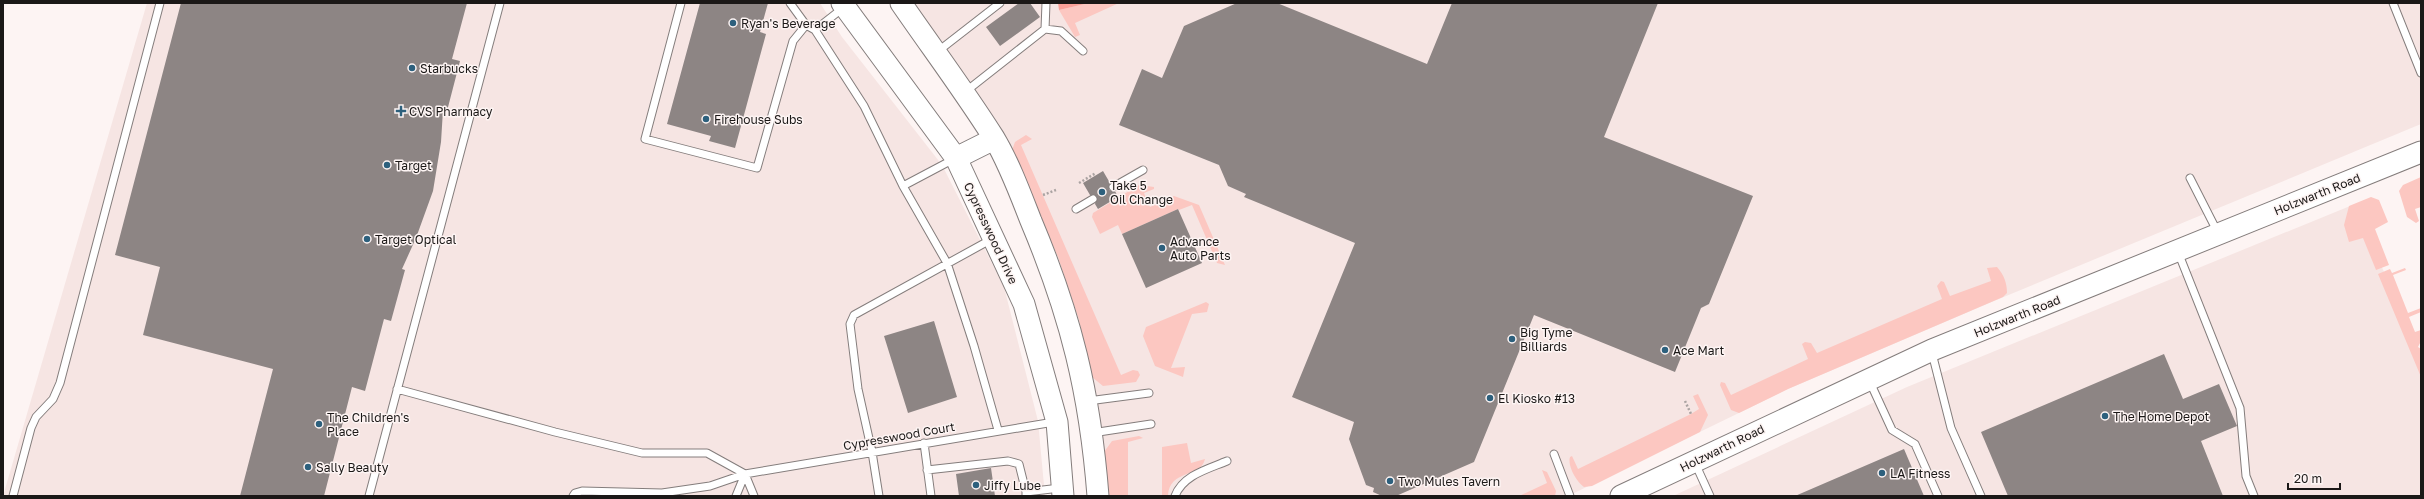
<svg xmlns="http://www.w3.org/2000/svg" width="2424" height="499" font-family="'Golos Text',sans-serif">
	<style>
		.built { fill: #f6e5e3 }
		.green { fill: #fcc7c1 }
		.forest { fill: #faa199 }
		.building { fill: #8d8584 }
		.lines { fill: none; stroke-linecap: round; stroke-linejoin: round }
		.lane-casing { stroke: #847d7c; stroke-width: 9 }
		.secondary-casing { stroke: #847d7c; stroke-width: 23 }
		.path { stroke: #aaa3a2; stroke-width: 2.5; stroke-dasharray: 2 2; stroke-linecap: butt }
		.lane { stroke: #fff; stroke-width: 7 }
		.secondary { stroke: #fff; stroke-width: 21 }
		.poi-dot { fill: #2d607d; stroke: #fdf4f3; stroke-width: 1.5 }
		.labels { text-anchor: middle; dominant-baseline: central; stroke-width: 3; stroke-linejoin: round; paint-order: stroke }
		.poi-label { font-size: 12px; fill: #1b1817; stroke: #fdf4f3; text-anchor: start }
		.street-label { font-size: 12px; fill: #1b1817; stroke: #fdf4f3 }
	</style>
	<rect width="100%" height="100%" fill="#fdf4f3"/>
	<path class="built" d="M147 3H820L842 37 942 165 1004 287 1038 421 1045 496H3Z
		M910 3H2421V124L1994 301 1788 389 1568 496H1107L1104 452 1092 377 1079 320 1058 257 1032 196Z
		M2355 204 2421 359V496H1673L1907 387Z"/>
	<path class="green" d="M1089 3H1119L1075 23 1080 35 1075 37 1059 10Z
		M1026 135 1032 139 1021 145 1121 375 1133 370 1138 371 1140 375 1136 382 1103 386 1092 377 1079 320 1058 257 1011 153 1015 142Z
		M2421 177V207L2415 209 2419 221 2416 223 2407 217 2399 191 2403 185Z
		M1139 185 1154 187V189L1144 193 1150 207 1174 196 1199 205 1225 265 1217 263 1192 205 1179 210 1178 209 1122 234 1118 225 1100 234 1092 217 1093 213Z
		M2371 197 2379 200 2388 222 2375 229 2389 265 2376 270 2363 238 2349 242 2344 225 2349 206Z
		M1997 267C2004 275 2007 283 2007 293L2003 297 1788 389 1739 413 1731 410 1720 385 1721 382 1725 383 1731 395 1808 359 1802 344 1805 342 1811 343 1817 353 1942 299 1937 286 1941 281 1944 282 1950 296 1991 281 1987 268Z
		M2405 268 2406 270 2393 275 2408 313 2421 308V312L2409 317 2415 332 2421 330V341L2418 347 2421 349V377L2378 274 2390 269 2392 273Z
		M1206 302 1209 304 1207 312 1192 314 1171 368 1185 367 1183 377 1155 366 1143 336 1146 327Z
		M1698 394 1708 415 1700 432 1592 486 1584 487C1577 482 1567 466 1570 457L1572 456 1578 469 1691 414 1699 409 1693 396Z
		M1139 436 1143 438 1128 442V496H1107L1104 452 1112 441Z
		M1187 443 1191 463 1205 459C1201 478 1169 469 1168 496H1162V447Z
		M1542 470 1547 472 1556 491 1555 496H1519L1547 483Z"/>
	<path class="forest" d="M1058 3H1089L1059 10Z"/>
	<path class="building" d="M181 3H467L452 59 460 61 447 111 443 110 441 142 433 191 416 238 402 269 405 270 391 321 384 319 365 391 352 387 324 496H240L273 369 143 335 160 267 115 255Z
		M700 3H768L760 32 766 34 735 148 709 141 711 136 667 124Z
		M1019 3H1030L1040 17 1000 46 986 27Z
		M1237 3H1277L1427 64 1452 3H1658L1604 137 1753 196 1709 304 1701 308 1675 372 1534 315 1474 462 1396 496H1382L1373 492 1374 488 1366 485 1349 439 1354 422 1292 397 1355 243 1244 197 1246 194 1228 186 1219 165 1119 125 1142 69 1162 78 1184 26Z
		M1103 171 1110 183 1109 190 1115 191 1118 197 1098 209 1095 204 1097 197 1090 195 1083 183Z
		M1178 209 1202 263 1146 288 1122 234Z
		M934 321 957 397 908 413 884 336Z
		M2164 354 2183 399 2219 384 2237 426 2201 441 2223 496H2008L1981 432Z
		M1904 449 1924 496H1795Z
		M991 468 995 496H959L956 474Z"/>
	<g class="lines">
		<defs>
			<path id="lane" d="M681 3 645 139 757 168 793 41 806 25
				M790 3 806 25 815 30 864 106 903 186 947 263 974 346 998 430
				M2393 3 2421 73
				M1045 29 1061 31 1083 51
				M815 30 843 8
				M937 52 1000 3
				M965 92 1045 29 1046 3
				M2190 178 2218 233
				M903 186 954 159
				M1113 187 1143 170
				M1076 209 1093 199
				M2178 252 2240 408 2246 476 2254 496
				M1932 353 1951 428 1981 496
				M1869 380 1892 430 1915 444 1938 496
				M397 389 555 432 642 453H707L745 474 754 496
				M1088 401 1149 393
				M1092 433 1151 424
				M924 443 931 496
				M1554 454 1570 496
				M1695 463 1710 496
				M927 470 1008 461 1019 464 1026 492
				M13 496 31 428 36 417 53 399 60 383 160 3
				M369 496 500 3
				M573 496 575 493 582 491 662 493 710 486 745 474 1054 422
				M736 496 745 474
				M879 496 872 452 858 389 850 324 854 315 992 239
				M1026 496V492L1060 488
				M1175 496C1183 475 1208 469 1227 461"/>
			<path id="secondary" d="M842 3 956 158 1024 304 1057 422 1063 496
				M901 3C932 48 965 92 994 138 1009 163 1020 193 1031 221 1071 316 1090 393 1098 496
				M956 158 994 139
				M1621 496 1932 350 2421 152"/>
		</defs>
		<use href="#lane" class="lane-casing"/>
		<use href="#secondary" class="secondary-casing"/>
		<path class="path" d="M1079 183 1096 173
			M1043 195 1056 190
			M1685 401 1691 414"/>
		<use href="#lane" class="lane"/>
		<use href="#secondary" class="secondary"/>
	</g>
	<g class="poi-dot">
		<circle cx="733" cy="23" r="4"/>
		<circle cx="412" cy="68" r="4"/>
		<path d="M399 105h4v4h4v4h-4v4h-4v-4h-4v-4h4z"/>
		<circle cx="706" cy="119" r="4"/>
		<circle cx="387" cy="165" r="4"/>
		<circle cx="1102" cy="192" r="4"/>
		<circle cx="367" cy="239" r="4"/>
		<circle cx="1162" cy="248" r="4"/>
		<circle cx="1512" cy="339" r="4"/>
		<circle cx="1665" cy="350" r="4"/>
		<circle cx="1490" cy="398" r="4"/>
		<circle cx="2105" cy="416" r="4"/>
		<circle cx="319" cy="424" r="4"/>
		<circle cx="308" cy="467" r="4"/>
		<circle cx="1882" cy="473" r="4"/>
		<circle cx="1390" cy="481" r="4"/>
		<circle cx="976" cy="485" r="4"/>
	</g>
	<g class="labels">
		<g class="poi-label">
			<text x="741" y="23">Ryan's Beverage</text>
			<text x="420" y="68">Starbucks</text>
			<text x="409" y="111">CVS Pharmacy</text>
			<text x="714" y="119">Firehouse Subs</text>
			<text x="395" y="165">Target</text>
			<text x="1110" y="185">Take 5<tspan x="1110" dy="14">Oil Change</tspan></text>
			<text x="375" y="239">Target Optical</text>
			<text x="1170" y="241">Advance<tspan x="1170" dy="14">Auto Parts</tspan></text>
			<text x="1520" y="332">Big Tyme<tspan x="1520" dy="14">Billiards</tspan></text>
			<text x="1673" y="350">Ace Mart</text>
			<text x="1498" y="398">El Kiosko #13</text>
			<text x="2113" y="416">The Home Depot</text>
			<text x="327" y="417">The Children's<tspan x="327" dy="14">Place</tspan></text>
			<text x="316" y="467">Sally Beauty</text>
			<text x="1890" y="473">LA Fitness</text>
			<text x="1398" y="481">Two Mules Tavern</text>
			<text x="984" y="485">Jiffy Lube</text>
		</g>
		<g class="street-label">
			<text transform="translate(2317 194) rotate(-22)">Holzwarth Road</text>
			<text transform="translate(991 233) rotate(65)">Cypresswood Drive</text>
			<text transform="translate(2017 316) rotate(-22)">Holzwarth Road</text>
			<text transform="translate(899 436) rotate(-10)">Cypresswood Court</text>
			<text transform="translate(1722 448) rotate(-26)">Holzwarth Road</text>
		</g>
	</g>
	<rect width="2424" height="499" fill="none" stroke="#1b1817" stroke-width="8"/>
	<path d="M2288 483v6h52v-6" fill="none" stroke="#1b1817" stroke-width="2"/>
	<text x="2294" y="483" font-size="12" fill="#1b1817" stroke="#fdf4f3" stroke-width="3" paint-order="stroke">20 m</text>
</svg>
